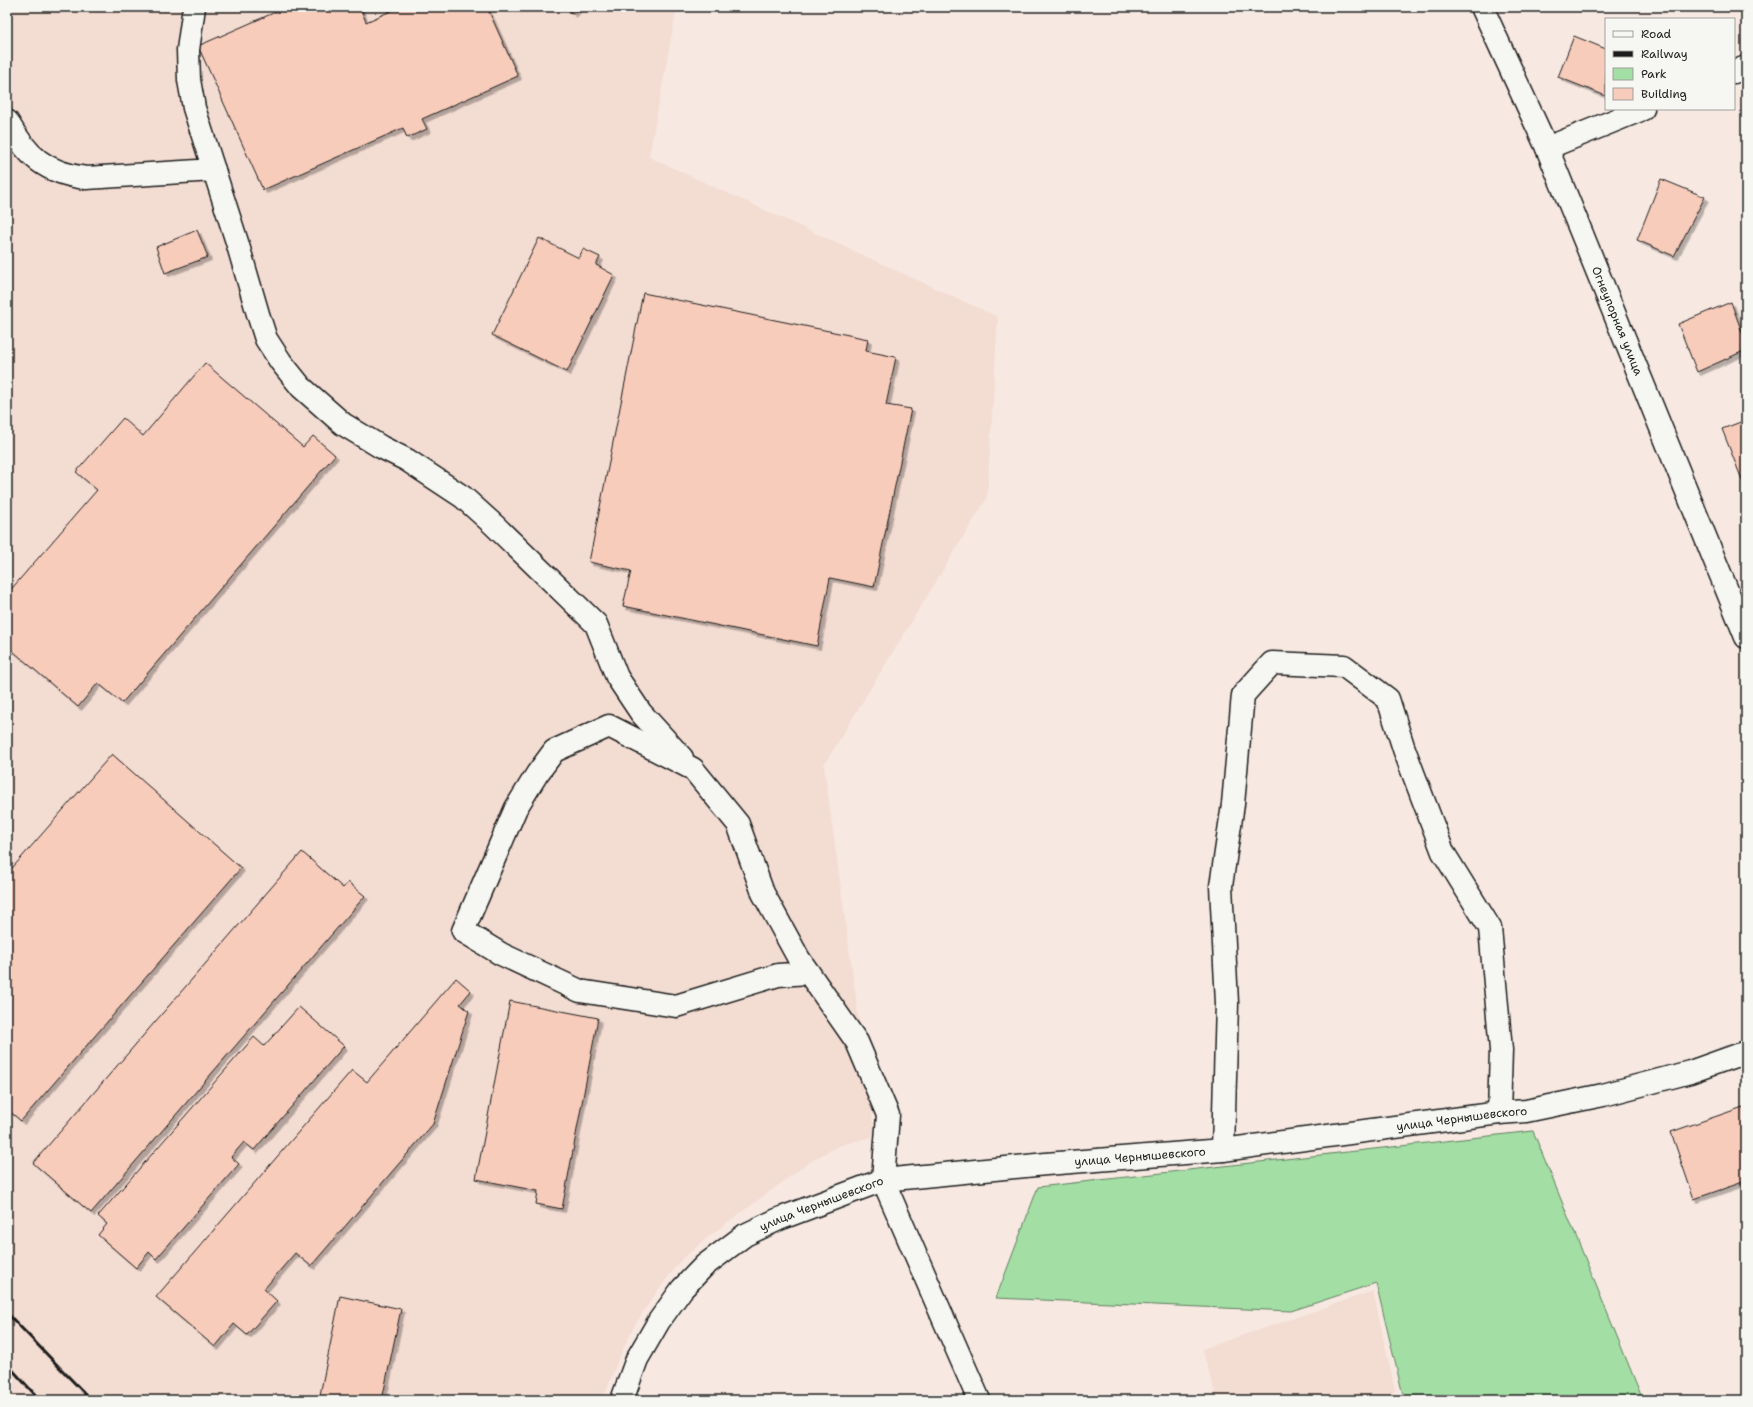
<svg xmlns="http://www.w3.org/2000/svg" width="1753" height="1407" font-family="'Shantell Sans',sans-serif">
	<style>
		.built { fill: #f3dcd2 }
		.green { fill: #a3dea4; stroke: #607d60 }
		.building { fill: #f8ccbb; stroke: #1c1c1c; filter: url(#shadow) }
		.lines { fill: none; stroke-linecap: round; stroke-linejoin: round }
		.minor-casing { stroke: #1c1c1c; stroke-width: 25 }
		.minor { stroke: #f6f6f2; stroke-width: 22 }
		.rail { stroke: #1c1c1c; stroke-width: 3 }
		.labels { text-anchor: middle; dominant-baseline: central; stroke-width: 3; stroke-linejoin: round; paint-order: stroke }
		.street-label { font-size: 12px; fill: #1c1c1c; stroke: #f6f6f2 }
	</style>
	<defs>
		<filter id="shadow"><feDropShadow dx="3.5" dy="3.5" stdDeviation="0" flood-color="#0004"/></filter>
	</defs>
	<rect width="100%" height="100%" fill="#f7e9e2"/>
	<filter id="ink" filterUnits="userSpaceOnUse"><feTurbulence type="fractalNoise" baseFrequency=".025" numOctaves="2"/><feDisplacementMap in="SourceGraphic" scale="8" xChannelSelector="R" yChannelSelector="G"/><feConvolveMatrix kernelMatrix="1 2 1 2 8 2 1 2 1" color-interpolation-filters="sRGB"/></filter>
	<g filter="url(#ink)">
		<path class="built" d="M7 7H677L649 157 998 317 987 498 824 765 875 1136 838 1146 811 1161 712 1234 681 1260 656 1293 634 1326 618 1360 603 1400H7Z
			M1373 1291 1395 1390 1389 1400H1217L1202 1349Z"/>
		<path class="green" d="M1533 1131 1643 1400H1406L1402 1391 1376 1283 1291 1311 996 1298 1038 1187Z"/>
		<path class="building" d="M287 7H360L366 22 400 7H487L518 76 422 119 427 129 407 138 403 128 263 190 198 46Z
			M565 7H579L573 14Z
			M1574 36 1606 49V96L1558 77Z
			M1661 179 1705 197 1674 256 1637 240Z
			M197 230 208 257 165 273 156 247Z
			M539 238 579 258 583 249 600 257 596 265 614 275 567 372 492 335Z
			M643 293 868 339 866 351 896 357 886 405 911 409 874 587 830 578 817 646 623 606 631 571 589 562Z
			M1731 302 1746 343V350L1697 372 1678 324Z
			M205 363 303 447 313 436 335 455 122 703 98 683 78 707 7 646V594L97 490 76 472 123 418 143 436Z
			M1746 420V490L1722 429Z
			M112 754 241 868 21 1121 7 1109V874Z
			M302 852 343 888 348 882 365 896 91 1213 33 1163Z
			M456 978 471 991 460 1004 469 1011 433 1124 311 1266 295 1253 264 1289 277 1301 247 1335 234 1324 215 1347 156 1297 352 1070 367 1082Z
			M510 1001 598 1018 562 1209 536 1204 538 1191 476 1179Z
			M299 1007 344 1046 254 1150 244 1142 231 1157 239 1164 156 1259 149 1252 136 1268 98 1235 107 1224 98 1216 254 1037 264 1046Z
			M1743 1107 1746 1116V1181L1694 1199 1671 1132Z
			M340 1296 401 1309 382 1400H319Z"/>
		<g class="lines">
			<defs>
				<g id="minor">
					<path d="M194 7 188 50 189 80 194 108 237 242 258 314 266 339 281 362 301 387 343 424 381 447 407 460 463 497 494 525 596 624 617 677 641 713 682 758"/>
					<path id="s1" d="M1482 7 1547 148 1746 637"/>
					<path d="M1734 72 1746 67"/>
					<path d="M7 121C27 156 45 173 86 178L214 170"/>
					<path d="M1547 148 1643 109"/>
					<path d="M809 973 778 975 676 1006 580 991 501 954 463 931 516 808 537 774 554 751 609 726 693 769 738 824 763 893 799 959 857 1042 888 1115 883 1180 979 1400"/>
					<path d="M1223 1150 1227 1003 1221 886 1233 804 1243 695 1272 663 1344 666 1388 699 1404 749 1443 852 1490 928 1501 1050 1499 1113"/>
					<path id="s2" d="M622 1400 637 1359 659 1321 682 1289 705 1265 745 1235 779 1219 883 1180 1046 1164 1223 1150 1499 1113 1526 1111 1603 1095 1690 1072 1746 1052"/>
				</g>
			</defs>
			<use href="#minor" class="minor-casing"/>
			<use href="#minor" class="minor"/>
			<path class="rail" d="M7 1313 91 1400
				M7 1364 40 1400"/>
		</g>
	</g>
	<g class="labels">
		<g class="street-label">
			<text stroke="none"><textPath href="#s1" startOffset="342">Огнеупорная улица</textPath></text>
			<text stroke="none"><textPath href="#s2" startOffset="941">улица Чернышевского</textPath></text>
			<text stroke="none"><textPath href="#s2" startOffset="617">улица Чернышевского</textPath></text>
			<text stroke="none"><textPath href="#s2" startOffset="293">улица Чернышевского</textPath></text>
		</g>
	</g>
	<rect width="1753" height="1407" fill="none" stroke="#f6f6f2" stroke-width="24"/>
	<rect x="12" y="12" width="1729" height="1383" fill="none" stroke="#1c1c1c" stroke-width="1.5" filter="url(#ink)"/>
	<rect x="1605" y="18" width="130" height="92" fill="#f6f6f2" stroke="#9f9f9c"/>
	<rect x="1613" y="31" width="20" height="6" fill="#f6f6f2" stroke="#9f9f9c"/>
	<text x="1641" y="38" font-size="12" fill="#1c1c1c">Road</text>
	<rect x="1613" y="51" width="20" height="6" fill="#1c1c1c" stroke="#9f9f9c"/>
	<text x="1641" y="58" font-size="12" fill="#1c1c1c">Railway</text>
	<rect x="1613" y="68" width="20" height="12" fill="#a3dea4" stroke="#9f9f9c"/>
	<text x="1641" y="78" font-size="12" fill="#1c1c1c">Park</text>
	<rect x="1613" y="88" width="20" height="12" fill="#f8ccbb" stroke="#9f9f9c"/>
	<text x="1641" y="98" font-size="12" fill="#1c1c1c">Building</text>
</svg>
